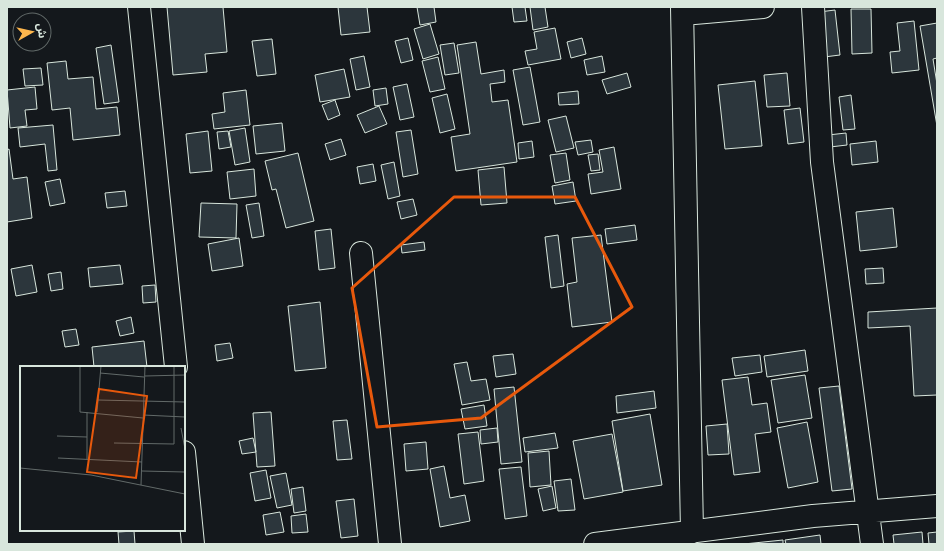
<svg xmlns="http://www.w3.org/2000/svg" width="944" height="551" font-family="'Sofia Sans Condensed','Noto Sans Arabic',sans-serif">
	<style>
		.building { fill: #2c363c; stroke: #d8e6dc }
		.lines { fill: none; stroke-linecap: round; stroke-linejoin: round }
		.street-casing { stroke: #d8e6dc; stroke-width: 24 }
		.street { stroke: #14181c; stroke-width: 22 }
		.marked { fill: none; stroke: #e8590c; stroke-width: 3; stroke-linejoin: round }
		.inset-road { fill: none; stroke: #626a69; stroke-width: 1 }
		.view { fill: #e8590c; fill-opacity: 0.15; stroke: #e8590c; stroke-width: 2 }
		.inset-edge { fill: none; stroke: #d8e6dc; stroke-width: 2 }
	</style>
	<rect width="100%" height="100%" fill="#14181c"/>
	<path class="building" d="M167 7H223L227 52 205 54 207 72 173 75Z
		M338 7H367L370 32 341 35Z
		M417 7H434L436 22 420 25Z
		M512 7H525L527 21 514 22Z
		M530 7H545L548 27 533 30Z
		M851 9H871L872 53 852 54Z
		M835 10 840 55 824 57 819 12Z
		M914 21 919 70 892 73 890 52 900 51 897 23Z
		M937 23V58L933 59 937 84V126L920 26Z
		M430 24 439 54 423 59 414 29Z
		M555 28 561 59 528 65 525 51 537 49 534 32Z
		M408 38 413 60 401 63 395 41Z
		M582 38 586 54 571 58 567 42Z
		M272 39 276 74 257 76 252 41Z
		M476 42 481 74 504 70 505 82 490 84 492 102 508 100 517 162 456 171 451 137 470 134 457 45Z
		M454 43 459 73 445 75 440 45Z
		M111 45 119 102 104 104 96 48Z
		M364 56 370 87 356 90 350 59Z
		M602 56 605 72 587 75 584 60Z
		M438 57 445 89 430 92 422 61Z
		M66 61 68 79 93 77 96 109 117 107 120 135 73 140 70 108 52 110 47 63Z
		M530 67 540 122 523 125 513 70Z
		M41 68 43 85 25 86 23 69Z
		M344 69 350 97 320 102 315 75Z
		M627 73 631 87 607 94 602 80Z
		M787 73 790 106 767 107 764 75Z
		M755 81 762 146 725 149 718 85Z
		M407 84 414 117 400 120 393 87Z
		M35 87 37 109 25 110 27 126 10 128 7 90Z
		M386 88 388 104 375 106 373 90Z
		M246 90 250 125 214 129 212 114 225 112 223 93Z
		M578 91 579 104 559 105 558 93Z
		M447 94 455 129 440 133 432 98Z
		M851 95 855 129 843 130 839 97Z
		M335 100 340 115 328 120 322 105Z
		M379 106 387 124 365 133 357 115Z
		M800 108 804 142 788 144 784 110Z
		M566 116 574 148 556 152 548 120Z
		M282 123 285 151 256 154 253 126Z
		M53 125 57 170 48 171 45 144 20 147 18 128Z
		M245 128 250 162 235 165 229 131Z
		M411 130 418 174 403 177 396 132Z
		M208 131 212 171 190 173 186 134Z
		M228 131 231 147 219 149 217 132Z
		M846 133 847 145 830 147 828 135Z
		M341 139 346 155 330 160 325 144Z
		M591 140 593 152 578 155 575 142Z
		M532 141 534 157 519 159 518 143Z
		M876 141 878 162 852 165 850 144Z
		M614 147 621 189 591 194 588 174 603 172 599 150Z
		M9 149 13 179 27 177 32 218 7 222V150Z
		M298 153 314 221 286 228 276 189 272 190 265 161Z
		M566 153 570 180 555 183 550 155Z
		M598 154 600 170 591 171 588 155Z
		M394 162 400 196 388 199 381 165Z
		M373 164 376 181 360 184 357 167Z
		M504 167 507 203 481 205 478 170Z
		M254 169 256 196 230 199 227 172Z
		M60 179 65 203 50 206 45 182Z
		M573 182 576 201 555 204 552 186Z
		M125 191 127 206 107 208 105 193Z
		M413 199 417 215 401 219 397 202Z
		M201 203 237 204 236 238 199 237Z
		M259 203 264 236 252 238 246 205Z
		M893 208 897 247 860 251 856 212Z
		M635 225 637 240 607 244 605 229Z
		M331 229 335 268 319 270 315 231Z
		M558 235 564 286 551 288 545 237Z
		M601 235 612 322 572 327 567 284 577 282 572 238Z
		M239 238 243 266 212 271 208 244Z
		M424 242 425 250 402 253 401 245Z
		M32 265 37 292 16 296 11 269Z
		M120 265 123 284 90 287 88 268Z
		M883 268 884 283 866 284 865 269Z
		M61 272 63 289 51 291 48 274Z
		M155 285 156 302 143 303 142 286Z
		M320 302 326 368 295 371 288 306Z
		M937 308V395L914 396 910 326 868 328V312Z
		M131 317 134 333 120 336 116 321Z
		M76 329 79 345 65 347 62 331Z
		M144 341 147 367H94L92 347Z
		M230 343 233 358 217 361 215 345Z
		M805 350 808 371 767 377 764 356Z
		M513 354 516 374 496 377 493 356Z
		M760 355 762 372 735 376 732 358Z
		M467 362 471 381 486 379 490 400 462 405 454 364Z
		M805 375 812 418 778 423 771 380Z
		M748 377 752 405 767 403 771 432 755 434 760 472 734 475 722 380Z
		M839 386 852 489 832 491 819 388Z
		M514 387 522 462 501 464 494 389Z
		M654 391 656 408 617 413 616 396Z
		M484 405 487 426 465 429 461 409Z
		M271 412 275 466 257 467 253 413Z
		M650 414 662 485 623 491 612 421Z
		M347 420 352 459 337 460 333 421Z
		M807 422 818 482 788 488 777 428Z
		M727 424 729 454 708 455 706 426Z
		M497 428 498 442 481 444 480 430Z
		M478 432 484 481 464 484 458 434Z
		M555 433 558 448 525 452 523 438Z
		M612 434 623 492 584 499 573 441Z
		M253 438 256 452 242 454 239 441Z
		M426 442 428 469 406 471 404 444Z
		M549 451 551 485 530 487 528 453Z
		M444 466 450 498 465 495 470 521 440 527 430 469Z
		M521 467 527 516 505 519 499 469Z
		M266 470 271 498 255 501 250 473Z
		M286 473 292 505 277 508 270 476Z
		M571 479 575 510 558 511 554 481Z
		M552 486 556 508 543 511 538 489Z
		M303 487 306 511 294 513 291 489Z
		M354 499 358 536 341 538 336 501Z
		M280 512 284 532 266 535 263 515Z
		M306 514 308 532 292 533 291 516Z
		M134 531 135 544H119L118 532Z
		M922 532 923 544H894L893 535Z
		M937 532V544H929L928 533Z
		M820 535 821 544H786L785 540Z
		M783 540V544H744Z"/>
	<g class="lines">
		<defs>
			<path id="street" d="M139 7 176 367
				M682 7 692 532
				M813 7 822 162 872 544
				M683 14 763 7
				M361 253 390 544
				M184 452 193 544
				M595 544 813 516 937 506"/>
		</defs>
		<use href="#street" class="street-casing"/>
		<use href="#street" class="street"/>
	</g>
	<path class="marked" d="M454 197H575L632 307 481 418 377 427 352 288Z"/>
	<g transform="translate(20 366)">
		<rect width="165" height="165" fill="#14181c"/>
		<path class="inset-road" d="M60 0V46L123 52M80 7 124 11M125 10 165 9M78 34 165 36M77 46 81 0M123 49 165 51M161 62 165 83M37 70 67 71M94 77 154 78V0M38 92 122 96M67 93V46M0 102 71 109 165 128M122 105 165 106M121 119 125 0"/>
		<path class="view" d="M79 23 127 30 116 112 67 106Z"/>
		<rect width="165" height="165" class="inset-edge"/>
	</g>
	<rect width="944" height="551" fill="none" stroke="#d8e6dc" stroke-width="16"/>
	<g transform="translate(32 32) rotate(82)"><circle r="19" fill="#14181c" stroke="#626a69"/>
	<path d="M0-3L7 15L0 10L-7 15Z" fill="#ffb74d"/>
	<text y="-6" font-size="11" font-weight="bold" text-anchor="middle" fill="#d8e6dc">ش</text>
	</g>
</svg>
